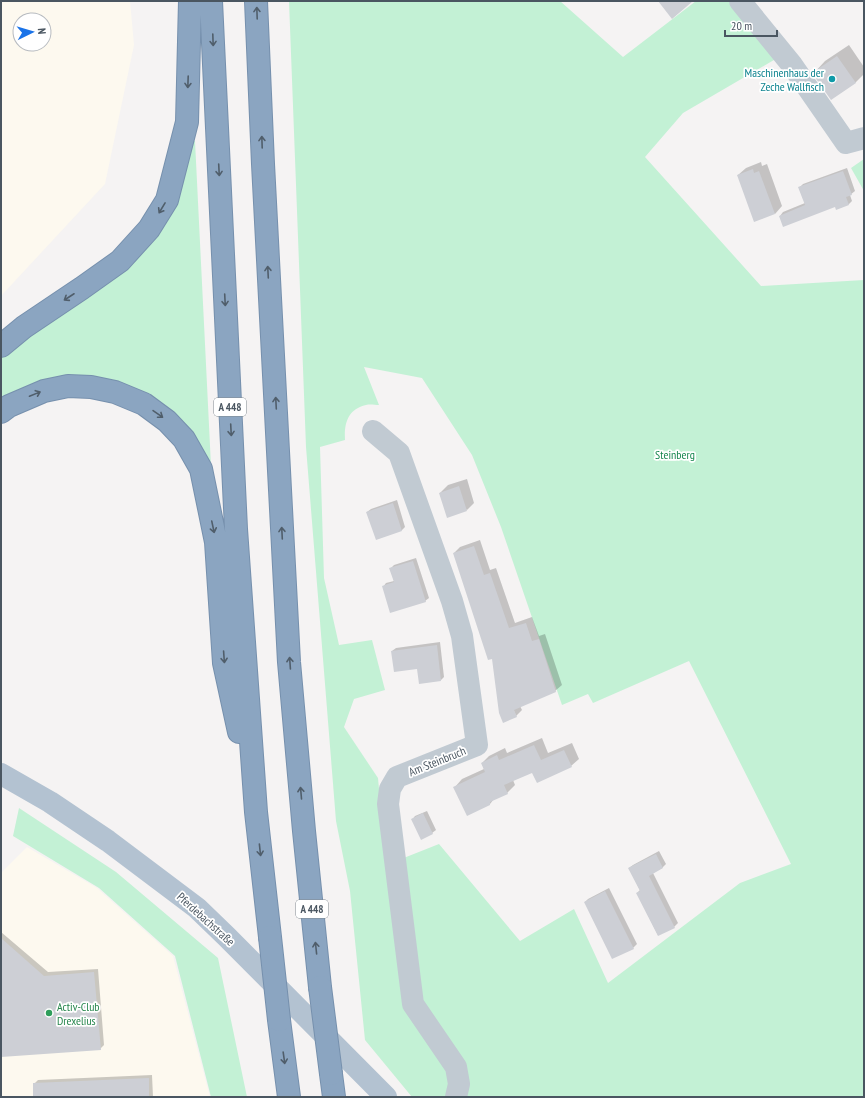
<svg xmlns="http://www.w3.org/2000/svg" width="865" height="1098" font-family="'PT Sans Narrow',sans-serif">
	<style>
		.commercial { fill: #fdf9ef; fill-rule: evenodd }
		.green { fill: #c3f1d5; fill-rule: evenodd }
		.shadow { fill: #0003 }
		.building { fill: #cdcfd5 }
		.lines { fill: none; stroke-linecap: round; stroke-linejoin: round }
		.highway-casing { stroke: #7690ad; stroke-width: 24 }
		.minor { stroke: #c1cad2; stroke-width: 22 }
		.major { stroke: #b3c2d1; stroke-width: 22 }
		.highway { stroke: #8ba5c1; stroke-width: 22 }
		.highway-bridge-casing { stroke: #7690ad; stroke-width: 24; stroke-linecap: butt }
		.highway-bridge { stroke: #8ba5c1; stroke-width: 22 }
		.oneway { stroke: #505e6b }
		.culture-dot { fill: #0f9aa8; stroke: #fff; stroke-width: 1.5 }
		.leisure-dot { fill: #2e9e5b; stroke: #fff; stroke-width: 1.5 }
		.labels { text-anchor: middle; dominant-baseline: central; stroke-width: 3.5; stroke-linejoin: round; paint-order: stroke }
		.shield { fill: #fff; stroke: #808990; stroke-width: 1 }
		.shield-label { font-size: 11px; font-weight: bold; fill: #4a5661 }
		.culture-label { font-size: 12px; fill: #0d838f; stroke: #fff; text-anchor: end }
		.park-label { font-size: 12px; fill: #17864f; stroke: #fff }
		.street-label { font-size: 12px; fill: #4a5661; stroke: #fff }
		.leisure-label { font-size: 12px; fill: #27864d; stroke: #fff; text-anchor: start }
	</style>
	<rect width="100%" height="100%" fill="#f5f3f3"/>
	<path class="commercial" d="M1 1H130L134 45 105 184 1 296ZM20 20H44V44H20Z
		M27 847 97 888 173 956 210 1097H1V873Z"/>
	<path class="green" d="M289 1H560L623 57 696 1H731L779 57 683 113 645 157 761 286 864 280V1097H412L365 1040 350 891 336 821 306 447ZM364 367 422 378 472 455 501 527 562 705 588 694 593 703 689 661 791 864 740 883 608 983 574 909 520 941 439 844 386 865 378 778 344 727 354 699 385 690 372 640 339 645 324 578 320 447 345 440C344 423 348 409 366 405 370 404 375 405 379 405Z
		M190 140 195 141 211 466 119 388 1 406V354L124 265Z
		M864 159V191L851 168Z
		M19 808 116 872 218 958 247 1097H211L175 956 99 888 13 836Z"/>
	<path class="shadow" d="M849 45 864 67V74L855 83 814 73 825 61Z
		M761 162 762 166 767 164 782 206 775 214 738 175 746 168Z
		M847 168 855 191 850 195 852 201 849 204 837 209 836 206 780 216 783 212 805 203 799 188 803 184Z
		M467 479 474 503 467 510 440 493 448 485Z
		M397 500 405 527 402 530 377 539 367 512 371 509Z
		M480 540 490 570 496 568 515 623 532 617 539 636 545 634 562 685 555 691 520 706 522 710 516 716 492 657 454 553 460 547Z
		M416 558 429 598 425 601 383 587 386 583 394 581 391 568 394 565Z
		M440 642 444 677 441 680 392 651 396 648Z
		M542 738 548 753 572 743 579 759 571 766 532 771 513 780 515 785 507 793 494 799 490 804 455 787 462 779 484 769 482 763 489 756 505 748 507 753Z
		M427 811 436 830 432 833 412 820 415 816Z
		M659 851 666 864 662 868 653 873 678 923 674 927 658 935 637 893 640 890 629 868 633 865Z
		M609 888 637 944 633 948 585 902 588 899Z
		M1 932 48 972 98 969 104 1045 100 1049 1 1056Z
		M152 1075 153 1097H34V1084L38 1080Z"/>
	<path class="building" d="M658 1H693L672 19Z
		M837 56 856 83 831 100 812 73Z
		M753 169 754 173 759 171 775 214 754 222 737 175Z
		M843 171 852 195 846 197 849 205 836 210 835 207 783 227 779 216 805 205 798 187Z
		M459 486 467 511 447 518 439 493Z
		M393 503 402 531 376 540 366 512Z
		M474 546 484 575 490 573 509 628 526 623 532 641 539 639 556 692 514 710 517 717 503 723 499 713 492 659 488 660 453 553Z
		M413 561 426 602 390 613 382 586 394 582 389 568Z
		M437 645 441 681 419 684 417 669 394 672 391 651Z
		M534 745 541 760 564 750 572 767 537 783 532 773 504 785 508 794 490 802V805L467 816 453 787 485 772 481 763 497 755 499 760Z
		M423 813 433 834 421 840 411 819Z
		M656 854 663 868 649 876 675 928 658 936 636 893 640 891 628 868Z
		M605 891 634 949 612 959 584 902Z
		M1 938 44 976 94 972 101 1050 1 1057Z
		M149 1078V1097H33V1083Z"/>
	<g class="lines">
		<defs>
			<path id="highway" d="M211 1 236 529 256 812 270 937
				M256 1 263 164 289 662 304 831 320 987
				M1 346 24 327 82 288 120 261 149 229 167 200 187 122 190 1
				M1 412 9 406 44 391 68 386 91 387 115 392 144 404 167 421 184 439 201 469 216 542 224 663 239 732
				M279 1020 289 1097
				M331 1074 334 1097"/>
		</defs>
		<use href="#highway" class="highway-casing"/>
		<path class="minor" d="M740 1 792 65 846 143 864 138
			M373 431 399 453 452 601 462 636 477 745 397 777 390 789 388 804 413 1004 456 1067 459 1084 456 1097"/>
		<path class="major" d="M1 774 50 802 108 841 197 908 227 937 386 1097"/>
		<use href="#highway" class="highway"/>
		<defs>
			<path id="highway-bridge" d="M270 937 279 1020
				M320 987 331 1074"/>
		</defs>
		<use href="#highway-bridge" class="highway-bridge-casing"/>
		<use href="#highway-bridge" class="highway-bridge"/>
	</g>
	<defs><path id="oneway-shaft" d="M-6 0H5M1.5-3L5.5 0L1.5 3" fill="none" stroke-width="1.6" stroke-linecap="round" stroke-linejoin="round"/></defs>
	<g class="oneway">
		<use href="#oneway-shaft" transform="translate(257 13) rotate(-92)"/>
		<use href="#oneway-shaft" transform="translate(213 40) rotate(88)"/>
		<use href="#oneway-shaft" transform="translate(188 82) rotate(92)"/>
		<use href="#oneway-shaft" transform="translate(262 142) rotate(-92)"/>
		<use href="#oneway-shaft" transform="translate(219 170) rotate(87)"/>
		<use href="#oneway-shaft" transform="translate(162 208) rotate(121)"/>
		<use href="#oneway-shaft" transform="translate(268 272) rotate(-93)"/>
		<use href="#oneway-shaft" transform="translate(69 297) rotate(147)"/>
		<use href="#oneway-shaft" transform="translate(225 300) rotate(87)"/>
		<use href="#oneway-shaft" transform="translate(35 394) rotate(-22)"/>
		<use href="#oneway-shaft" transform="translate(276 403) rotate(-93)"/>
		<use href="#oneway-shaft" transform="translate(158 414) rotate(35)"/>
		<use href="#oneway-shaft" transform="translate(231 430) rotate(87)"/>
		<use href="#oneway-shaft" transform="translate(213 527) rotate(78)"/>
		<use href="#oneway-shaft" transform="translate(282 533) rotate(-93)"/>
		<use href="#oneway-shaft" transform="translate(224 657) rotate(86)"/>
		<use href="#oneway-shaft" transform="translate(290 663) rotate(-94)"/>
		<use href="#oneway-shaft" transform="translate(301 793) rotate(-95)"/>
		<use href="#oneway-shaft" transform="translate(260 850) rotate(84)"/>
		<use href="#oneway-shaft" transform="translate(316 948) rotate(-96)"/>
		<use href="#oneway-shaft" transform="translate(284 1058) rotate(82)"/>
	</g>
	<circle class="culture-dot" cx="832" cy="79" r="4"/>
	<circle class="leisure-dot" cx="49" cy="1013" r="4"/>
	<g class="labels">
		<g class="shield">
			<rect x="214" y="398" width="32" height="18" rx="3"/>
			<rect x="296" y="900" width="32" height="18" rx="3"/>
		</g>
		<g class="shield-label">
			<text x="230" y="407">A 448</text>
			<text x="312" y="909">A 448</text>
		</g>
		<g class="culture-label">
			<text x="824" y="72">Maschinenhaus der<tspan x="824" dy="14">Zeche Wallfisch</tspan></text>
		</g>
		<g class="park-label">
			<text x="675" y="454">Steinberg</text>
		</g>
		<g class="street-label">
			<text transform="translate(437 761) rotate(-22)">Am Steinbruch</text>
			<text transform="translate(206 919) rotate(42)">Pferdebachstraße</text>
		</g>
		<g class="leisure-label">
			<text x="57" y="1006">Activ-Club<tspan x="57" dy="14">Drexelius</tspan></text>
		</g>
	</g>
	<rect width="865" height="1098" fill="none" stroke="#4a5661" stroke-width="4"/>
	<g transform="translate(32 32) rotate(85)"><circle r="19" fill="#ffffff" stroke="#b7bbc0"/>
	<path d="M0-3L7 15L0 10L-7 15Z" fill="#1a73e8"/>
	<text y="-6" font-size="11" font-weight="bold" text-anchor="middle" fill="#4a5661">N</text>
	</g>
	<path d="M725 30v6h52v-6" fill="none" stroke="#4a5661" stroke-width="2"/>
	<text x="731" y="30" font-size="12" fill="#4a5661" stroke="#ffffff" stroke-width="3" paint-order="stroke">20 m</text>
</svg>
